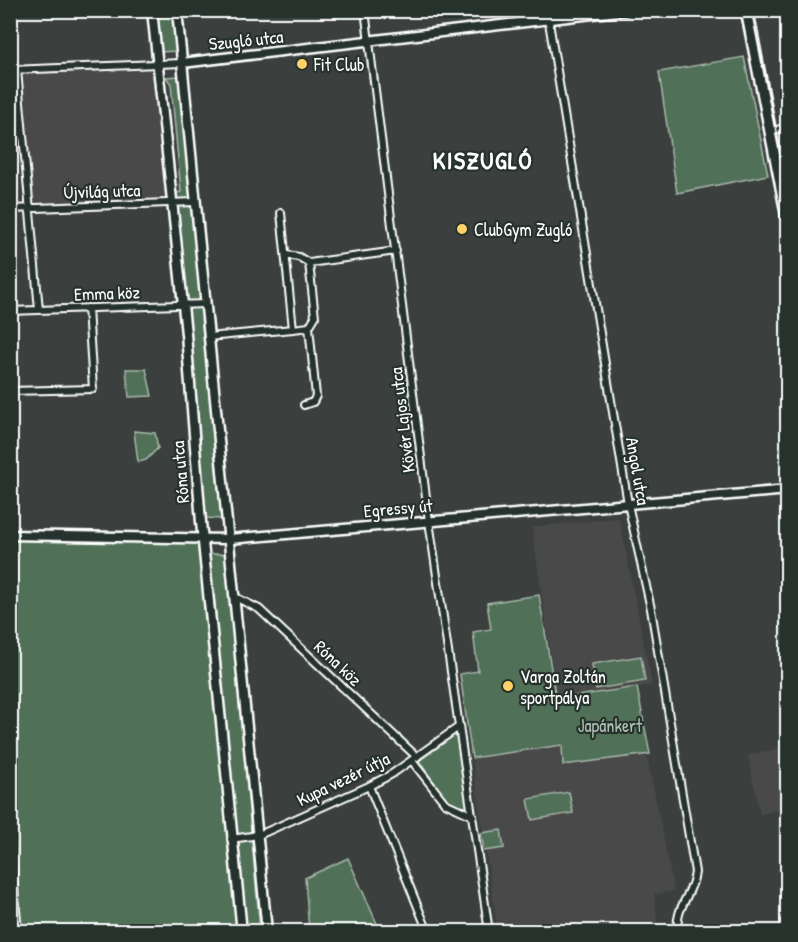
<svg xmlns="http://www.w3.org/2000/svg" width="798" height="942" font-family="'Patrick Hand',sans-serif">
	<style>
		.built { fill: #494a49 }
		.green { fill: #517058; stroke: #a8b8ac; stroke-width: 1.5 }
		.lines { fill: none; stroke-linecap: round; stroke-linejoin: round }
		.minor-casing { stroke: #fff; stroke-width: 10 }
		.tertiary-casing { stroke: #fff; stroke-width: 13 }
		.secondary-casing { stroke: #fff; stroke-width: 14 }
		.minor { stroke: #26332d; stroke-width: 6 }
		.tertiary { stroke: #26332d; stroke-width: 8 }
		.secondary { stroke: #26332d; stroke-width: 9 }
		.tram { stroke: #fff; stroke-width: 1.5 }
		.poi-dot { fill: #ffd166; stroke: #26332d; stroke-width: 2 }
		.labels { text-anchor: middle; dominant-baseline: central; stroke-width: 4.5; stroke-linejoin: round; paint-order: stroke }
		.street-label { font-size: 18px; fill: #fff; stroke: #26332d }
		.poi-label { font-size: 18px; fill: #fff; stroke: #26332d; text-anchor: start }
		.park-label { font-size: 18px; fill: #b1bfb4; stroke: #26332d }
		.district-label { font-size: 24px; font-weight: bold; letter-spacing: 1.5px; fill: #fff; stroke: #26332d }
	</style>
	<rect width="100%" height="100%" fill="#3b403e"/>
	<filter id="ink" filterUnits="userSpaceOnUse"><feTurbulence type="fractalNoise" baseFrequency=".0167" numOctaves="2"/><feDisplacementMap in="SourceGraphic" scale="12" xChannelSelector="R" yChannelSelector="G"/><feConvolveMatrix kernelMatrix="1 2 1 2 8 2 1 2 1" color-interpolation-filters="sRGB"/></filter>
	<g filter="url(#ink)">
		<path class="built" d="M155 66 169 201 32 206 18 70Z
			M10 79H12L19 128H11Z
			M619 518 652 685 633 688 674 891 654 894 658 931H498L472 758 564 745 532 527Z
			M787 747V808L760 814 748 755Z"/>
		<path class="green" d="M156 11H173L177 51 160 52Z
			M744 57 768 175 677 193 659 72Z
			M179 76 221 519 206 518 176 193 181 192 171 84 166 77Z
			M126 369H146L152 396 129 397Z
			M134 431 155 433 158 448 146 460 138 462Z
			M10 535 203 539 242 931H18L10 843Z
			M210 554H226L260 931H246Z
			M539 595 556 699 637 687 650 754 563 765 562 745 472 758 460 674 478 671 473 632 491 629 487 603Z
			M641 656 645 681 596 689 592 664Z
			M456 734 469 811 446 799 419 761Z
			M569 792 573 813 532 820 528 799Z
			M501 830 504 848 484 851 481 833Z
			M348 858 378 926 309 931 305 878Z"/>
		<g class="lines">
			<defs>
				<path id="minor" d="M365 10 429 521 489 932
					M547 10 628 504 651 609 695 872C693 895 674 907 678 932
					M10 70 182 63
					M17 70 39 310
					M769 132 788 127
					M10 209 194 202
					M281 213 293 329 309 327 316 396 313 402 304 405
					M286 255 299 257 309 263
					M309 263 396 251
					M10 311 205 304
					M309 327 315 317 309 263
					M208 337 293 329
					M10 391 93 389 88 308
					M235 597 259 609 417 757
					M412 761 445 803 473 816
					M369 786 428 932
					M231 839 259 835 369 786 392 774 460 726
					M10 843 18 932"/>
				<path id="tertiary" d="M152 10 186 334 201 522 242 932
					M177 10 267 932
					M182 63 626 10
					M10 535 229 539 788 490"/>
				<path id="secondary" d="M746 10 788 223"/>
			</defs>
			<use href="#minor" class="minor-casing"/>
			<use href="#tertiary" class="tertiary-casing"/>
			<use href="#secondary" class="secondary-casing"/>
			<use href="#minor" class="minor"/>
			<use href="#tertiary" class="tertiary"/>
			<use href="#secondary" class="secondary"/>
			<path class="tram" d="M754 10 788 190"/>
		</g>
	</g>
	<g class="poi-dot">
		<circle cx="302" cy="64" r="6"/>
		<circle cx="462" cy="229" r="6"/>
		<circle cx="508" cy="686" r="6"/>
	</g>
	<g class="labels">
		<g class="street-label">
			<text transform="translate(246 40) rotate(-6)">Szugló utca</text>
			<text transform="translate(102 191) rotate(-2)">Újvilág utca</text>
			<text transform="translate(107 293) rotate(-2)">Emma köz</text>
			<text transform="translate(402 420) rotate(-97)">Kövér Lajos utca</text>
			<text transform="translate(638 471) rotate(80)">Angol utca</text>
			<text transform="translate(180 472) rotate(-95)">Róna utca</text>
			<text transform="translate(398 508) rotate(-5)">Egressy út</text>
			<text transform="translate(338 663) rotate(43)">Róna köz</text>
			<text transform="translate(343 779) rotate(-26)">Kupa vezér útja</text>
		</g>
		<g class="poi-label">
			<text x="314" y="64">Fit Club</text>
			<text x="474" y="229">ClubGym Zugló</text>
			<text x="520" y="676">Varga Zoltán<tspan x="520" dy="21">sportpálya</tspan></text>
		</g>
		<g class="park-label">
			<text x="610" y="725">Japánkert</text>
		</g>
		<g class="district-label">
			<text x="483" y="160">KISZUGLÓ</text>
		</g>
	</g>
	<rect width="798" height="942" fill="none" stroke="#26332d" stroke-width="36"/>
	<rect x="18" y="18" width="762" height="906" fill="none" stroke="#fff" stroke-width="2" filter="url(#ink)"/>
</svg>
